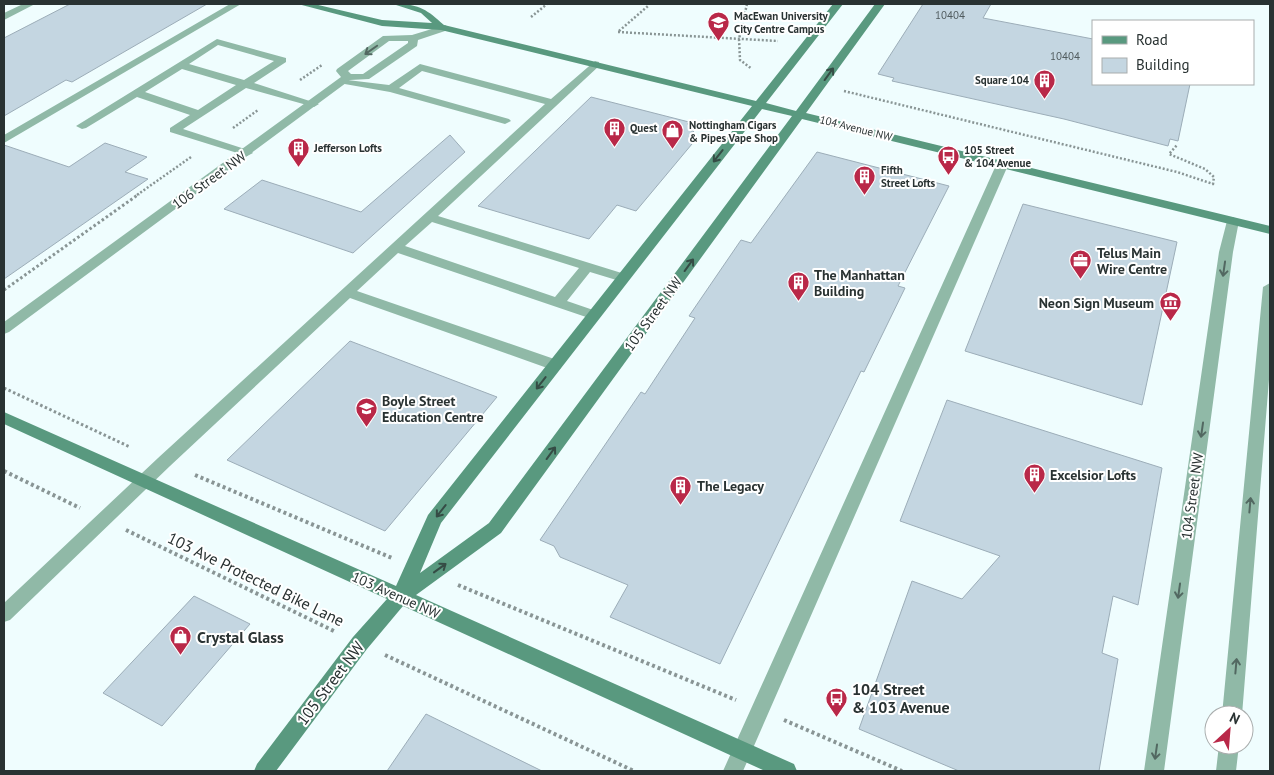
<svg xmlns="http://www.w3.org/2000/svg" width="1274" height="775" font-family="'PT Sans',sans-serif">
	<style>
		.building { fill: #c4d6e1; stroke: #9cadb8 }
		.lines { fill: none; stroke-linecap: round; stroke-linejoin: round }
		.path-far2 { stroke: #899595; stroke-width: 2.5; stroke-dasharray: 2 2; stroke-linecap: butt }
		.path-far1 { stroke: #899595; stroke-width: 3; stroke-dasharray: 2.5 2.5; stroke-linecap: butt }
		.path { stroke: #899595; stroke-width: 4; stroke-dasharray: 3 3; stroke-linecap: butt }
		.lane { fill: #90b9a7; fill-rule: evenodd }
		.street { fill: #90b9a7; fill-rule: evenodd }
		.secondary { fill: #59997f; fill-rule: evenodd }
		.oneway { stroke: #526861 }
		.oneway2 { stroke: #354c45 }
		.labels { text-anchor: middle; dominant-baseline: central; stroke-width: 4; stroke-linejoin: round; paint-order: stroke }
		.number-label { font-size: 11px; fill: #505b5e }
		.far-poi-label { font-size: 11px; font-weight: bold; fill: #293232; stroke: #fff; text-anchor: start }
		.far-street-label { font-size: 11px; fill: #293232; stroke: #fff }
		.street-label { font-size: 14px; fill: #293232; stroke: #fff }
		.poi-label { font-size: 14px; font-weight: bold; fill: #293232; stroke: #fff; text-anchor: start }
		.near-street-label { font-size: 16px; fill: #293232; stroke: #fff }
		.near-poi-label { font-size: 16px; font-weight: bold; fill: #293232; stroke: #fff; text-anchor: start }
	</style>
	<rect width="100%" height="100%" fill="#effdfe"/>
	<path class="building" d="M70 4H207L72 82 66 80 4 116V38Z
		M923 4H991L983 18 1093 39V84H1190L1178 141 1170 139 1168 146 1064 119 892 81 894 78 878 74Z
		M591 97 689 122 687 124 691 125 689 127 693 128 691 131H694L692 133 696 134 694 137 697 138 636 211 617 205 589 239 478 206Z
		M450 135 465 152 353 253 224 209 262 180 361 212Z
		M105 143 147 157 125 172 148 179 4 279V145L69 167Z
		M817 152 949 186 898 286 905 288 864 372 861 371 720 664 610 617 628 585 560 557 554 546 540 540 641 392 645 394 695 318 689 316 741 240 751 243Z
		M1023 204 1177 242 1142 405 965 351Z
		M350 341 497 397 385 531 227 460Z
		M947 400 1162 468 1138 605 1113 596 1102 653 1118 659 1099 771H959L859 729 912 581 962 599 1000 556 900 521Z
		M194 596 250 624 162 726 103 693Z
		M426 714 542 771H387Z"/>
	<g class="lines">
		<path class="path-far2" d="M747 4 739 39 740 60 752 69
			M531 17 547 4
			M745 19 797 20
			M619 31 648 6
			M618 32 778 41
			M300 80 322 65
			M844 91 1177 172 1213 184 1214 177 1205 169 1169 154 1177 145
			M233 128 258 110
			M137 195 191 157"/>
		<path class="path-far1" d="M4 290 139 194
			M4 388 130 447"/>
		<path class="path" d="M4 471 80 508
			M195 475 392 558
			M126 530 336 632
			M458 585 736 700
			M385 655 634 771
			M784 720 902 771"/>
		<path class="lane" d="M230 4H241L4 143V135Z
			M217 39 286 58V62L254 83 319 104 314 107 246 88 183 129 251 151 253 153 247 156 170 132V128L190 115 137 97 86 128 82 129 76 126ZM218 45 274 61 244 80 189 64ZM182 69 236 85 198 110 145 92Z
			M595 61 599 62V66L438 216 628 275 630 278 623 282 590 272 567 301 599 312 601 315 599 318H589L398 253 357 291 560 361 562 365 560 369H550L350 298 170 466 10 620 4 622V603L158 458 545 104 422 71 399 88 509 119 511 121 505 124 390 92 339 83V79L389 85 420 64 551 99ZM432 222 579 268 555 297 405 246Z
			M1003 159 1009 163 743 771H723L997 163Z"/>
		<path class="street" d="M23 4H35L4 20V13Z
			M445 25 450 28 448 30 418 40 417 46 369 79 350 80 9 332 4 334V322L341 77 336 71 337 69 383 36 412 35ZM389 41H408V43L363 74H351L348 71Z
			M1233 217 1239 221 1233 252 1164 771H1144L1219 252 1227 221Z
			M1270 283V367L1242 715H1222L1263 287Z
			M1219 745H1239L1236 771H1216Z"/>
		<path class="secondary" d="M298 4H314L382 20 432 23 421 13 393 4C417 3 427 9 444 25L756 101 833 4H843L766 103 796 111 875 4H885L806 113 1270 226V234L802 119 501 533 416 595 794 764 797 771H765L403 606 367 649 276 771H254L257 764 353 637 387 599 4 424V412L396 586 428 515 752 106 441 30 382 26ZM762 109 792 116 489 523 420 573 441 523Z"/>
	</g>
	<defs><path id="oneway-shaft" d="M-6 0H5M1.5-3L5.5 0L1.5 3" fill="none" stroke-width="1.6" stroke-linecap="round" stroke-linejoin="round" transform="scale(1.25)"/></defs>
	<g class="oneway">
		<use href="#oneway-shaft" transform="translate(371 50) rotate(145)"/>
		<use href="#oneway-shaft" transform="translate(1224 269) rotate(98)"/>
		<use href="#oneway-shaft" transform="translate(1202 430) rotate(98)"/>
		<use href="#oneway-shaft" transform="translate(1250 505) rotate(-85)"/>
		<use href="#oneway-shaft" transform="translate(1179 591) rotate(98)"/>
		<use href="#oneway-shaft" transform="translate(1236 666) rotate(-85)"/>
		<use href="#oneway-shaft" transform="translate(1156 752) rotate(98)"/>
	</g>
	<g class="oneway2">
		<use href="#oneway-shaft" transform="translate(829 74) rotate(-54)"/>
		<use href="#oneway-shaft" transform="translate(718 156) rotate(128)"/>
		<use href="#oneway-shaft" transform="translate(689 265) rotate(-54)"/>
		<use href="#oneway-shaft" transform="translate(541 383) rotate(128)"/>
		<use href="#oneway-shaft" transform="translate(551 453) rotate(-54)"/>
		<use href="#oneway-shaft" transform="translate(441 511) rotate(128)"/>
		<use href="#oneway-shaft" transform="translate(440 568) rotate(-36)"/>
	</g>
	<defs>
		<symbol id="university-pin" viewBox="-11 -11 22 30"><path d="M0 17L-7.5 6A9.5 9.5 0 1 1 7.5 6Z" fill="#b92848" stroke="#fff"/><path d="M0-5L7-2L0 1L-7-2ZM-4 1L0 2.5L4 1V4Q0 6-4 4Z" fill="#fff"/></symbol>
		<symbol id="building-pin" viewBox="-11 -11 22 30"><path d="M0 17L-7.5 6A9.5 9.5 0 1 1 7.5 6Z" fill="#b92848" stroke="#fff"/><path d="M-4-6H4V6H1V3H-1V6H-4ZM-2.5-4.3h1.7v1.8h-1.7ZM.8-4.3h1.7v1.8H.8ZM-2.5-1h1.7V.8h-1.7ZM.8-1h1.7V.8H.8Z" fill="#fff"/></symbol>
		<symbol id="shop-pin" viewBox="-11 -11 22 30"><path d="M0 17L-7.5 6A9.5 9.5 0 1 1 7.5 6Z" fill="#b92848" stroke="#fff"/><path d="M-5-2.5h2.3a2.7 3.5 0 0 1 5.4 0H5L5.5 6h-11ZM-1.5-2.5h3a1.5 2.3 0 0 0-3 0Z" fill="#fff"/></symbol>
		<symbol id="bus-pin" viewBox="-11 -11 22 30"><path d="M0 17L-7.5 6A9.5 9.5 0 1 1 7.5 6Z" fill="#b92848" stroke="#fff"/><path d="M-5-6H5V4H4V6H2V4H-2V6H-4V4H-5ZM-3.5-4V0h7V-4ZM-3.5 1.2v1.5H-2V1.2ZM2 1.2v1.5H3.5V1.2Z" fill="#fff"/></symbol>
		<symbol id="office-pin" viewBox="-11 -11 22 30"><path d="M0 17L-7.5 6A9.5 9.5 0 1 1 7.5 6Z" fill="#b92848" stroke="#fff"/><path d="M-6-3h4V-5.5h4V-3h4V5H-6ZM-1-4.5V-3h2v-1.5ZM-6 0V1H6V0Z" fill="#fff"/></symbol>
		<symbol id="museum-pin" viewBox="-11 -11 22 30"><path d="M0 17L-7.5 6A9.5 9.5 0 1 1 7.5 6Z" fill="#b92848" stroke="#fff"/><path d="M0-6L6-3V-2H-6V-3ZM-5-1h2V3h-2ZM-1-1h2V3h-2ZM3-1h2V3H3ZM-6 4H6V6H-6Z" fill="#fff"/></symbol>
		<symbol id="school-pin" viewBox="-11 -11 22 30"><path d="M0 17L-7.5 6A9.5 9.5 0 1 1 7.5 6Z" fill="#b92848" stroke="#fff"/><path d="M0-5L7-2L0 1L-7-2ZM-4 1L0 2.5L4 1V4Q0 6-4 4Z" fill="#fff"/></symbol>
	</defs>
	<g fill-rule="evenodd">
		<use href="#university-pin" x="706" y="10" width="25" height="34"/>
		<use href="#building-pin" x="1032" y="68" width="25" height="34"/>
		<use href="#building-pin" x="602" y="116" width="25" height="34"/>
		<use href="#shop-pin" x="660" y="118" width="25" height="34"/>
		<use href="#building-pin" x="286" y="136" width="25" height="34"/>
		<use href="#bus-pin" x="936" y="144" width="25" height="34"/>
		<use href="#building-pin" x="852" y="164" width="25" height="34"/>
		<use href="#office-pin" x="1068" y="248" width="25" height="34"/>
		<use href="#building-pin" x="786" y="270" width="25" height="34"/>
		<use href="#museum-pin" x="1158" y="290" width="25" height="34"/>
		<use href="#school-pin" x="354" y="396" width="25" height="34"/>
		<use href="#building-pin" x="1022" y="462" width="25" height="34"/>
		<use href="#building-pin" x="668" y="474" width="25" height="34"/>
		<use href="#shop-pin" x="168" y="624" width="25" height="34"/>
		<use href="#bus-pin" x="824" y="686" width="25" height="34"/>
	</g>
	<g class="labels">
		<g class="number-label">
			<text x="950" y="15">10404</text>
			<text x="1065" y="56">10404</text>
		</g>
		<g class="far-poi-label">
			<text x="734" y="16">MacEwan University<tspan x="734" dy="13">City Centre Campus</tspan></text>
			<text x="1029" y="80" text-anchor="end">Square 104</text>
			<text x="689" y="125">Nottingham Cigars<tspan x="689" dy="13">&amp; Pipes Vape Shop</tspan></text>
			<text x="630" y="128">Quest</text>
			<text x="314" y="148">Jefferson Lofts</text>
			<text x="964" y="150">105 Street<tspan x="964" dy="13">&amp; 104 Avenue</tspan></text>
			<text x="881" y="170">Fifth<tspan x="881" dy="13">Street Lofts</tspan></text>
		</g>
		<g class="far-street-label">
			<text transform="translate(856 128) rotate(14)">104 Avenue NW</text>
		</g>
		<g class="street-label">
			<text transform="translate(209 180) rotate(-36)">106 Street NW</text>
			<text transform="translate(653 314) rotate(-54)">105 Street NW</text>
			<text transform="translate(1192 496) rotate(-82)">104 Street NW</text>
			<text transform="translate(396 595) rotate(24)">103 Avenue NW</text>
		</g>
		<g class="poi-label">
			<text x="1097" y="253">Telus Main<tspan x="1097" dy="16">Wire Centre</tspan></text>
			<text x="814" y="275">The Manhattan<tspan x="814" dy="16">Building</tspan></text>
			<text x="1154" y="303" text-anchor="end">Neon Sign Museum</text>
			<text x="382" y="401">Boyle Street<tspan x="382" dy="16">Education Centre</tspan></text>
			<text x="1050" y="475">Excelsior Lofts</text>
			<text x="697" y="486">The Legacy</text>
		</g>
		<g class="near-street-label">
			<text transform="translate(256 579) rotate(26)">103 Ave Protected Bike Lane</text>
			<text transform="translate(330 683) rotate(-53)">105 Street NW</text>
		</g>
		<g class="near-poi-label">
			<text x="197" y="637">Crystal Glass</text>
			<text x="852" y="689">104 Street<tspan x="852" dy="18">&amp; 103 Avenue</tspan></text>
		</g>
	</g>
	<rect width="1274" height="775" fill="none" stroke="#293232" stroke-width="10"/>
	<rect x="1092" y="20" width="162" height="65" fill="#ffffff" stroke="#a9adad"/>
	<rect x="1102" y="36" width="25" height="8" fill="#59997f" stroke="#a9adad"/>
	<text x="1136" y="45" font-size="15" fill="#293232">Road</text>
	<rect x="1102" y="58" width="25" height="15" fill="#c4d6e1" stroke="#a9adad"/>
	<text x="1136" y="70" font-size="15" fill="#293232">Building</text>
	<g transform="translate(1229 730) rotate(26)"><circle r="24" fill="#ffffff" stroke="#a9adad"/>
	<path d="M0-4L9 19L0 12L-9 19Z" fill="#b92848"/>
	<text y="-8" font-size="14" font-weight="bold" text-anchor="middle" fill="#293232">N</text>
	</g>
</svg>
